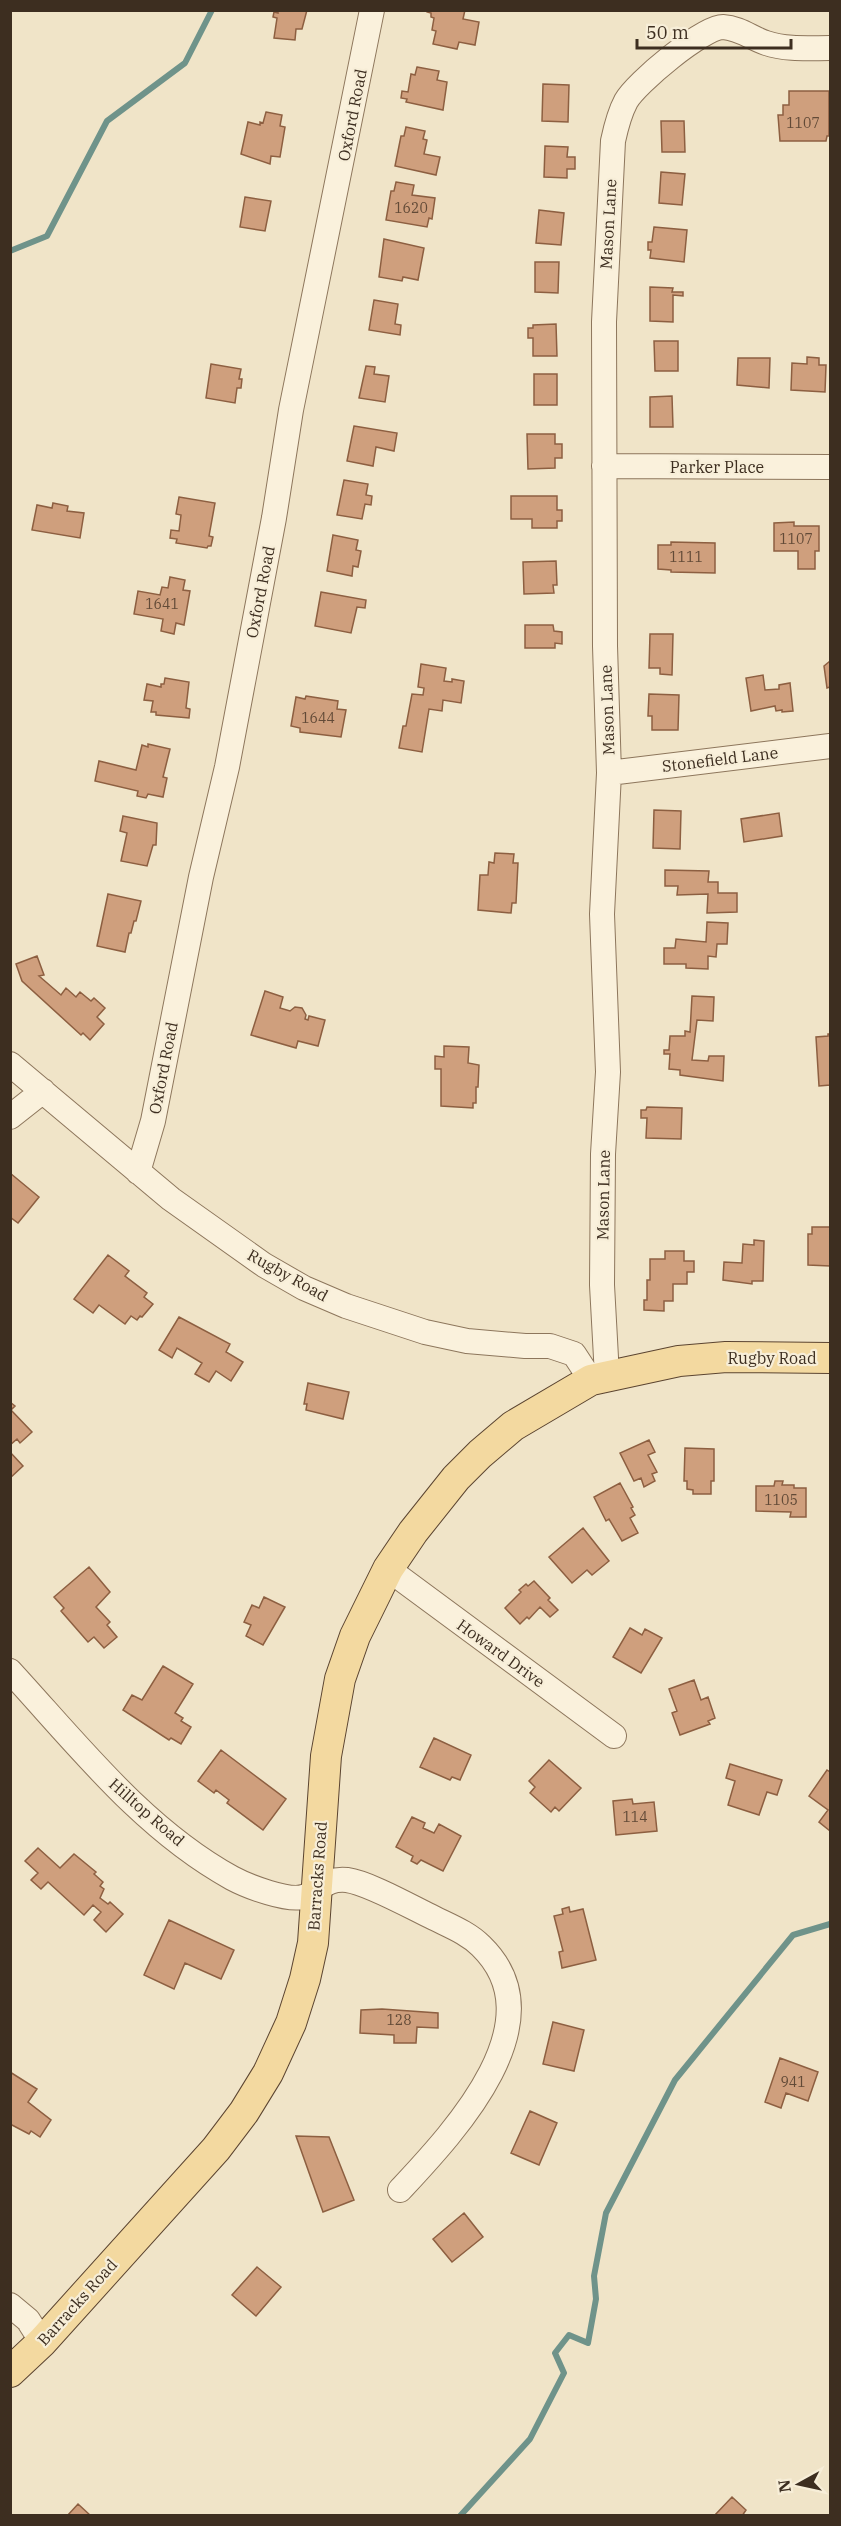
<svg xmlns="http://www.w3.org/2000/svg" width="841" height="2526" font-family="'IBM Plex Serif',serif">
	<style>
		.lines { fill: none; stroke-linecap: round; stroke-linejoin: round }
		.stream { stroke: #6f938a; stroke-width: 6 }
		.building { fill: #cf9f7d; stroke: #8d5f41; stroke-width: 1.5 }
		.minor-casing { stroke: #8d765c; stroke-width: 26 }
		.major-casing { stroke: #5b4430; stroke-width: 32 }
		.minor { stroke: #faf1dc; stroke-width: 24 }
		.major { stroke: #f3d9a0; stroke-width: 30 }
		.labels { text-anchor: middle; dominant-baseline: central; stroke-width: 4.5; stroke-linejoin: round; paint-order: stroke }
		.number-label { font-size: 14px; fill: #624a37 }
		.street-label { font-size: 16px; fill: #3d2e20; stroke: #f7eed8 }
	</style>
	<rect width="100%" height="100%" fill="#f0e4c8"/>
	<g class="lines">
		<path class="stream" d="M10 251 47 236 107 121 185 63 212 10
			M460 2516 530 2439 564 2373 555 2353 569 2335 588 2343 596 2299 594 2276 606 2213 675 2080 793 1935 830 1924"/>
	</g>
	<path class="building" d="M278 10H307L302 29H296L295 40 274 38 277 18 273 17 274 12 278 13Z
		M427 10H465L463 19 479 22 475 45 459 42 457 49 433 44 436 31 432 30 434 18 431 17V13L427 12Z
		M417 67 439 71 437 80 447 82 443 110 406 102 407 99 401 98 402 91 408 92 411 74 415 75Z
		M543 84 569 85 568 122 542 121Z
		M789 91H829V136H827L826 141H780L778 115H783V105H789Z
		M266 112 282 115 280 126 285 127 280 157 271 156 270 164 241 154 248 122 260 125V122L263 123Z
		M661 121H684L685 152H662Z
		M406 127 425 131 423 139 427 140 424 154 440 157 436 175 395 166 401 136H404Z
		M545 146 568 147 567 157H575V169H567V178L544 177Z
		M661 172 685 174 682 205 659 203Z
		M396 182 414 185 412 195 435 198 432 219 429 218 427 227 386 220 391 191H394Z
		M245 197 271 201 265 231 240 227Z
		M539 210 564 213 561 245 536 243Z
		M654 227 687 230 684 262 650 258 651 250H648V242H652Z
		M384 239 424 248 418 280 403 277 402 281 379 277Z
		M535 262H559L558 293 535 292Z
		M650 287 673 288 672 292H683V296L673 295V322L650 321Z
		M374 300 398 304 395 324 401 325 400 335 369 330Z
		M556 324 557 356H533V338H528V328H533V325Z
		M654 341H678V371H655Z
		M807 357 819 358V365H826L825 392 791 390 792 363 807 364Z
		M738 358H770L769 388 737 385Z
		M211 364 241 369 239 379H242L241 388H237L235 403 206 398Z
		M366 366 375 367 374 374 389 376 385 402 359 398Z
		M534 374H557V405H534Z
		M672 396 673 427H650V397Z
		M354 426 397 433 394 451 376 447 373 466 347 461Z
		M527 434H555V444H562V458H555V468L528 469Z
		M344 480 368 484 366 495 372 496 371 505 365 504 362 519 337 515Z
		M511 496H557V510H562V521H557V528H532V519H511Z
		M179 497 215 503 209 536 213 537 211 546H208L207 548 176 543 177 539 170 538 171 530 179 531 181 515 176 514Z
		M53 503 68 506 67 511 84 513 80 538 32 530 37 505 52 508Z
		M794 522V526H819V551H815V569H798V551H774V523Z
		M333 535 358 540 356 550 361 551 358 567 353 566 352 576 327 571Z
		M671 542 715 543V573L671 572V570L658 569V545H671Z
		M556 561 557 585H553L554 593 524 594 523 562Z
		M170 577 185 580 183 590 190 591 184 625 176 623 174 634 161 631 163 619 134 614 138 591 160 595 162 587 168 588Z
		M321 592 366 600 365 608 357 607 351 633 315 626Z
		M525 625H553L554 631 562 632V644L555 643V648H525Z
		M650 634H673L672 675 660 674V668H649Z
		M830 661V687L827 688 824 666Z
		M421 664 446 668 444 681 452 682V679L464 681 461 703 443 700 442 711 429 709 422 752 399 748 403 726H406L412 694 423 695 424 688 418 687Z
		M763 675 765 690 779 689V685L790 683 793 711 782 712V710L776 711 775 706 751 711 746 678Z
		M165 678 189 682 186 708 190 709 189 718 156 715V712H151L153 701 144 700 147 684 161 687V684H164Z
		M649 694 679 695 678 730H652V716H648Z
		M306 696 338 701 337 709 346 710 341 737 300 732V728L291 726 296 697 305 699Z
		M148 744 170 749 163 777 167 778 163 797 148 794 146 798 137 796 138 791 95 781 99 761 136 770 142 745 148 747Z
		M654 810 681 811 680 849 653 848Z
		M779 813 782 836 744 842 741 819Z
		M123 816 157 823 156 845H153L147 866 121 861 127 833 120 831Z
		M495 853 514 854 513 863H518L516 903H512L511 913 478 910 480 875H488L489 862 494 863Z
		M665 870 709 871 708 882H718V893H737V912L707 913 708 894 677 895 678 886H665Z
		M108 894 141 901 136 921H134L131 933H129L125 952 97 946Z
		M707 922 728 923 727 944H717L716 957 708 956V969L686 968V964H664V948H675L676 939 706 942Z
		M37 956 44 975 39 976 61 995 66 988 76 997 80 992 91 1001 94 998 105 1008 97 1017 104 1024 90 1040 83 1033 81 1035 22 981 16 964Z
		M265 991 283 997 280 1008 290 1011 295 1007 302 1008 306 1015 305 1019 308 1020 309 1016 325 1020 318 1046 298 1041 296 1048 251 1035Z
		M692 996 714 997 713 1021 697 1020 692 1060 708 1061 709 1056H724L723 1081 680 1075V1070L669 1069 670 1054H664V1050H669L670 1036H685V1031L690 1032Z
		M828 1034H830V1085L819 1086 816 1037 828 1036Z
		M444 1046 469 1047 468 1063 479 1065 478 1087H476V1103H473V1108L441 1106V1069H435V1056L444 1057Z
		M647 1107 682 1108 681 1139 646 1138 647 1118H641V1110H646Z
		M10 1173 39 1197 18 1223 10 1217Z
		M812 1227H830V1266L808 1265V1234H812Z
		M754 1240 764 1241 763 1281H752V1284L723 1280 724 1262 742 1263 743 1244 754 1245Z
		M665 1251H684V1261H694V1272H687V1284H673V1301H664V1311L644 1310V1300H647V1280H650V1259H665Z
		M108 1255 129 1271 125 1276 147 1293 144 1297 153 1304 142 1317 140 1316 137 1320 131 1316 125 1324 99 1305 93 1313 74 1299Z
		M179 1317 230 1344 226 1352 243 1362 231 1381 216 1371 209 1382 195 1374 202 1363 177 1348 172 1358 159 1350Z
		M308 1383 349 1392 343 1419 306 1410 307 1404H304Z
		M10 1402 15 1406 11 1410 32 1432 20 1443 17 1439 10 1445Z
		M649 1440 655 1452 648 1455 657 1472 652 1474 655 1481 644 1487 641 1478 634 1481 620 1453Z
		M685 1448 714 1449V1481H711V1494H693V1490L687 1489V1481H684Z
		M10 1452 23 1466 10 1478Z
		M775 1481H783L782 1485H794V1488H806V1517H790L791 1512 756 1511V1486H774Z
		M620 1483 633 1507 631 1508 635 1515 630 1518 638 1533 622 1541 609 1519 606 1521 594 1497Z
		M583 1528 609 1561 592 1575 587 1570 572 1583 549 1557Z
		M89 1567 110 1592 96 1607 110 1622 107 1625 117 1637 104 1648 94 1637 88 1642 61 1611 64 1608 54 1597Z
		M534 1581 550 1598 548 1600 558 1610 550 1617 540 1607 529 1619 527 1617 520 1624 505 1608 521 1592 519 1590 526 1584 528 1586Z
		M264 1597 285 1607 263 1645 246 1636 251 1625 244 1622 252 1605 259 1608Z
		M630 1628 642 1635 645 1629 662 1638 641 1673 613 1657Z
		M163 1666 193 1684 175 1713 183 1718 181 1721 191 1727 181 1744 171 1738 169 1740 123 1710 132 1695 142 1700Z
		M694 1680 701 1700 708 1697 715 1718 708 1721 710 1724 680 1735 672 1713 677 1711 669 1689Z
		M434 1738 471 1755 460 1780 452 1777 450 1780 420 1767Z
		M221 1750 286 1799 263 1830 227 1803 229 1800 216 1790 214 1793 198 1781Z
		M549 1760 581 1788 559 1811 555 1807 551 1812 530 1793 535 1787 529 1781Z
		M730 1764 782 1780 777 1795 767 1792 759 1815 728 1805 735 1781 726 1778Z
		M827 1770 830 1772V1831L819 1822 828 1810 809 1796Z
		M632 1799 633 1804 654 1802 657 1831 616 1835 613 1801Z
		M412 1817 425 1823 423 1828 434 1833 439 1824 461 1836 443 1871 421 1860 417 1864 411 1861 413 1856 396 1847Z
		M38 1848 60 1868 74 1854 96 1872 94 1874 103 1882 100 1886 104 1889 100 1898 108 1904 110 1902 123 1914 106 1932 94 1920 101 1912 93 1905 84 1915 48 1882 41 1889 31 1880 38 1873 25 1861Z
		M569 1907 570 1912 583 1909 596 1960 562 1968 559 1952 563 1951 554 1916 563 1914 562 1909Z
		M169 1920 234 1950 221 1979 185 1963 174 1989 144 1975Z
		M382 2009 438 2013V2028L417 2027 416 2043H394V2035L360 2033 361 2010Z
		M553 2022 584 2030 574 2071 543 2064Z
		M780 2058 818 2072 808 2101 786 2093 781 2108 765 2102Z
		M10 2072 37 2089 28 2102 51 2120 40 2137 31 2131 29 2134 10 2124Z
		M530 2111 557 2123 539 2165 511 2153Z
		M296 2136 329 2137 354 2200 323 2212Z
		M464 2213 483 2237 452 2262 433 2239Z
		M257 2267 281 2287 256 2316 232 2295Z
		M732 2497 746 2510 742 2516H714Z
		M78 2504 91 2516H67Z"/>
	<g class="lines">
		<defs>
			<path id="minor" d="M604 466 830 467
				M609 773 830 746
				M10 1064 171 1199 264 1265 304 1288 346 1306 425 1332 467 1341 525 1346H550L574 1354 591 1380
				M10 1117 43 1091
				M138 1172 153 1121 201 877 227 767 274 518 291 410 372 10
				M607 1376 602 1285 603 1154 608 1072 602 914 609 773 605 646 604 322 613 141C616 127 619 114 626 101 636 83 703 27 723 27 740 28 751 38 766 43 787 50 809 48 830 48
				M388 1569 614 1736
				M10 1671C78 1745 143 1829 232 1878 247 1886 290 1903 306 1896 322 1889 326 1878 347 1880 369 1883 413 1908 434 1918 450 1926 468 1933 481 1946 559 2022 453 2133 400 2190
				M10 2305 28 2320 42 2342"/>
			<path id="major" d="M10 2372 42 2342 216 2149 244 2112 268 2073 291 2023 305 1979 313 1943 326 1756 340 1679 355 1636 388 1569 413 1532 456 1478 480 1454 513 1426 591 1380 679 1361 726 1357 830 1358"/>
		</defs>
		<use href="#minor" class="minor-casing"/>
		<use href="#major" class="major-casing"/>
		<use href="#minor" class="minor"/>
		<use href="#major" class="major"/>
	</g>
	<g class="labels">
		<g class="number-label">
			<text x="803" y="123">1107</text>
			<text x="411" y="208">1620</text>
			<text x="796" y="539">1107</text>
			<text x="686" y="557">1111</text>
			<text x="162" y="604">1641</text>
			<text x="318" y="718">1644</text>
			<text x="781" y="1500">1105</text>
			<text x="635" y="1817">114</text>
			<text x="399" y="2020">128</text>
			<text x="793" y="2082">941</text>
		</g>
		<g class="street-label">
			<text transform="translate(352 115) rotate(-79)">Oxford Road</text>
			<text transform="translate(608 224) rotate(-87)">Mason Lane</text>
			<text x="717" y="467">Parker Place</text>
			<text transform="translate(260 592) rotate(-79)">Oxford Road</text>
			<text transform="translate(607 710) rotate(-92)">Mason Lane</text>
			<text transform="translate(720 759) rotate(-7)">Stonefield Lane</text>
			<text transform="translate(163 1068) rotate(-79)">Oxford Road</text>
			<text transform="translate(603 1195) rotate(-89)">Mason Lane</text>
			<text transform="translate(288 1275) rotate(29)">Rugby Road</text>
			<text x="772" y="1358">Rugby Road</text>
			<text transform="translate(501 1653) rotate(36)">Howard Drive</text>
			<text transform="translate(147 1812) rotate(41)">Hilltop Road</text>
			<text transform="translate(317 1876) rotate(-86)">Barracks Road</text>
			<text transform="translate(77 2302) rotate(-48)">Barracks Road</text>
		</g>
	</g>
	<rect width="841" height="2526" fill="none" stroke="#3d2e20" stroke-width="24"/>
	<g transform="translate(799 2484) rotate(262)" stroke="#f7eed8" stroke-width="4.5" paint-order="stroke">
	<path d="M0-4.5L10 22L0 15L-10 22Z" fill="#3d2e20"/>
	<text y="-9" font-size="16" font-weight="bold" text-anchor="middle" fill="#3d2e20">N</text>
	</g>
	<path d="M637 39v9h154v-9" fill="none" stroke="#3d2e20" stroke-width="3"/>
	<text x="646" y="39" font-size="18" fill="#3d2e20" stroke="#f7eed8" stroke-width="4.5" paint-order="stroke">50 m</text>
</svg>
